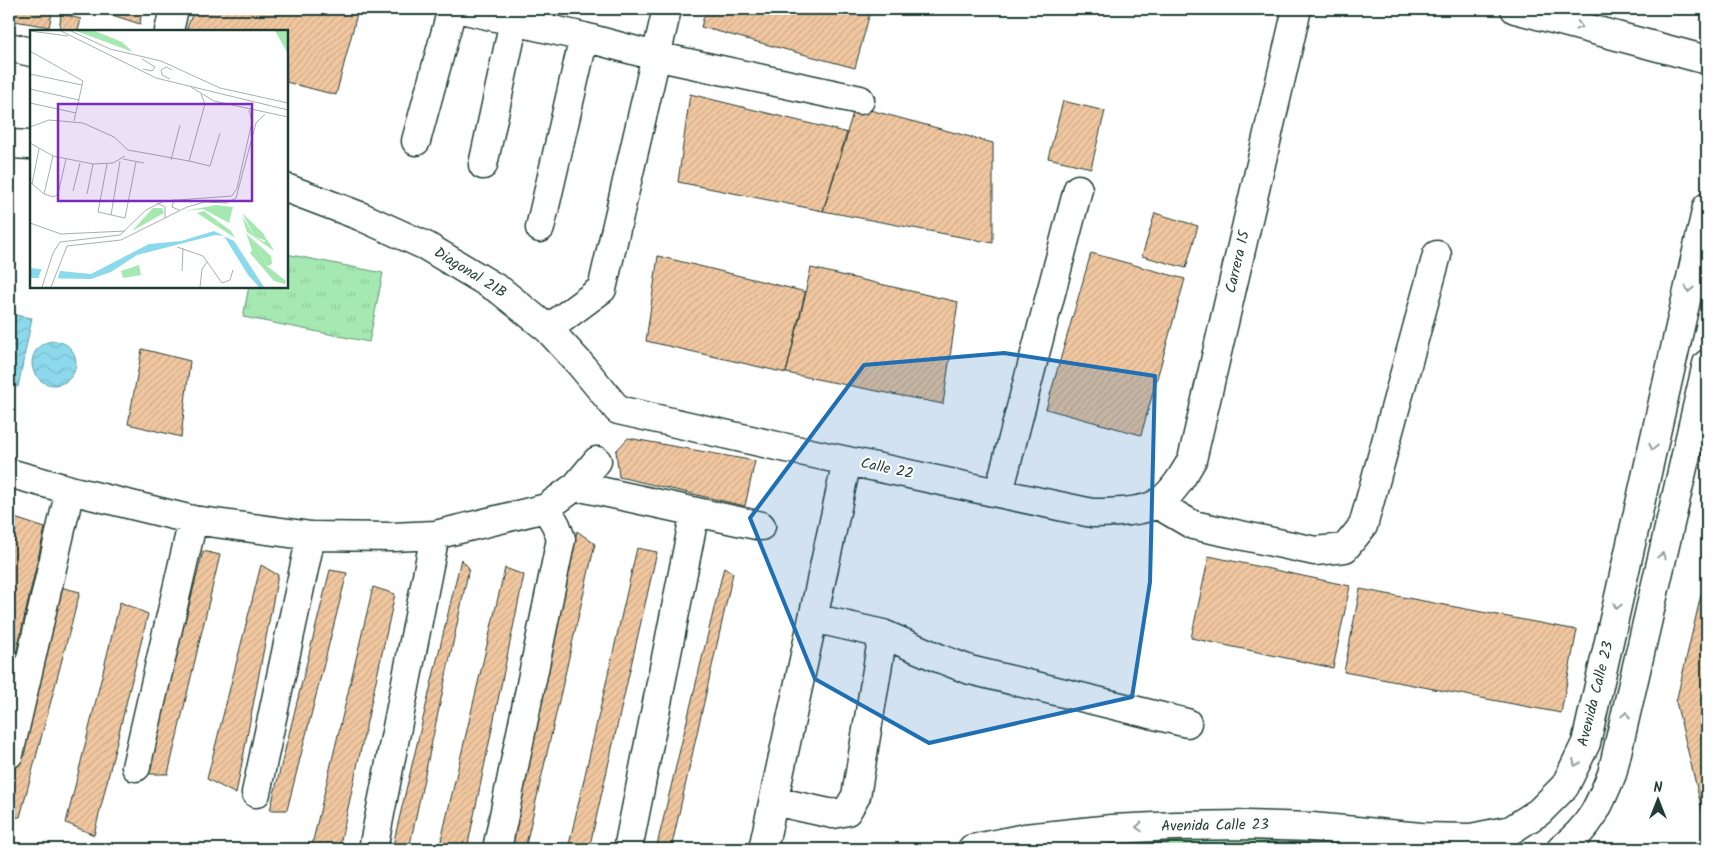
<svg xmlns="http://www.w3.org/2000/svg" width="1716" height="858" font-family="Kalam,sans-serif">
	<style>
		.grass { fill: #a5e8b2; stroke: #629273 }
		.park { fill: url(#park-tufts); stroke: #629273 }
		.water { fill: url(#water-waves); stroke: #609ba2 }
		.building { fill: url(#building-hatch); stroke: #1f3d34 }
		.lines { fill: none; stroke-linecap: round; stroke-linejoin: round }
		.minor-casing { stroke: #1f3d34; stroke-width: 31 }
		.highway-casing { stroke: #1f3d34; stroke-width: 31 }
		.minor { stroke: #fff; stroke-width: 28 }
		.highway { stroke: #fff; stroke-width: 28 }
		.oneway { stroke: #8f9e9a }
		.marked { fill: #1f6fb2; fill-opacity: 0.2; stroke: #1f6fb2; stroke-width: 4; stroke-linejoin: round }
		.labels { text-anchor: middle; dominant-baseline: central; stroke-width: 4; stroke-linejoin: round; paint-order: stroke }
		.street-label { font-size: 15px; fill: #1f3d34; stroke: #fff }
		.inset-road { fill: none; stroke: #a5b1ae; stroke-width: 1 }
		.view { fill: #7b2cbf; fill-opacity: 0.15; stroke: #7b2cbf; stroke-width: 2.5 }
		.inset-edge { fill: none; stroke: #1f3d34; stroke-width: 2.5 }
	</style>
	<defs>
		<pattern id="park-tufts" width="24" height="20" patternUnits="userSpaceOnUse" patternTransform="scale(1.25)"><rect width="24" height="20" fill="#a5e8b2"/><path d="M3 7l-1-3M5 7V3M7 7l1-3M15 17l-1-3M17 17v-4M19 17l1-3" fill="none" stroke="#8ec89a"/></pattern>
		<pattern id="water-waves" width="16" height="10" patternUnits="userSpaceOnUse" patternTransform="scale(1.25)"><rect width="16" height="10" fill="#8cd9ec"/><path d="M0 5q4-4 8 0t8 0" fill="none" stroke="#78bbcb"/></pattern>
		<pattern id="building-hatch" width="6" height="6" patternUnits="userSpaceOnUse" patternTransform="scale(1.25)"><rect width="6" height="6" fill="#f1c7a0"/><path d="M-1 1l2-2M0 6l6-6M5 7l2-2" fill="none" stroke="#ceac8a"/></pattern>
	</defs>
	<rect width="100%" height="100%" fill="#fff"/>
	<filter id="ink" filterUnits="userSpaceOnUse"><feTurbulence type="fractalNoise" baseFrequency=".02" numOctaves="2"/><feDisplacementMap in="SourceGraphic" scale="10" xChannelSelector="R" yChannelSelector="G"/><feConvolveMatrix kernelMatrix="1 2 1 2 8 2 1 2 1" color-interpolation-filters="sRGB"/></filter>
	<g filter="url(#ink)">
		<path class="grass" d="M1238 839 1347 847 1326 849H1055L1068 846Z"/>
		<path class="park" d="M286 254 383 273 369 342 243 317 249 286H286Z"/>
		<path class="water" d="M9 314 32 318 18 387 9 385Z
			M32 363a22 22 0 1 1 44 0a22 22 0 1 1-44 0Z"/>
		<path class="building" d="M12 9H53L49 27 9 20Z
			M110 9H142L140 24 109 14Z
			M194 9H334L357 14 336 95 286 82V31H186Z
			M706 9H871L855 68 701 27Z
			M61 14 81 19 78 31H59Z
			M690 94 848 133 823 211 678 182Z
			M1063 101 1105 111 1091 168 1048 158Z
			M855 106 993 143V243L823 211Z
			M1155 213 1198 226 1186 268 1142 256Z
			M1091 253 1185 279 1141 435 1046 409Z
			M658 256 806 292 786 373 646 341Z
			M811 268 958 302 943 404 786 373Z
			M142 349 190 361 181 437 128 424Z
			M628 438 755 461 745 506 619 477 616 451Z
			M12 517 45 528 9 684V531Z
			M577 531 595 544 525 849H508Z
			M637 548 657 552 589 849H568Z
			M203 551 220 555 168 774H146Z
			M1209 556 1350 586 1333 668 1191 638Z
			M461 559 469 568 409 849H392Z
			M261 565 278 575 236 794 207 779Z
			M724 567 733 573 671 849H656Z
			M505 568 524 575 467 849H439Z
			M1707 569V830L1676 702Z
			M330 570 347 573 287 810H270Z
			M60 587 80 592 20 817 9 818V783Z
			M373 587 395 594 339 849H311Z
			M1360 589 1577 630 1561 713 1344 672Z
			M120 602 148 614 94 835 66 823Z"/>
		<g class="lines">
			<defs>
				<path id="minor" d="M461 9 584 37 655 56 860 100
					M169 31 174 9
					M9 47 31 52
					M416 141 452 9
					M9 144 31 145
					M483 165 514 21
					M286 188 360 216 426 246 501 291 548 329 580 364 618 410 777 446 1092 513C1110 513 1144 512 1158 503 1174 492 1183 475 1192 460L1297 9
					M540 228 584 37
					M548 329 602 289 667 9
					M9 473 70 490 193 520 311 536 393 537 435 535 546 508 576 486 597 461
					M576 486 761 526
					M999 492 1078 189
					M1157 504 1193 525 1315 551 1345 548 1363 526 1437 255
					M813 618 883 634 941 659 970 670 1187 723
					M9 754 70 490
					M136 767 193 520
					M256 793 311 536
					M774 801 833 814 847 811 856 796 883 634
					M373 849 435 535
					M497 849 561 539 556 525 546 508
					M628 849 695 512
					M763 849 847 461
					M972 849 1025 838 1112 829 1176 826 1247 825 1312 827 1421 837 1471 838 1511 830 1539 812 1565 786 1586 743 1707 207
					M1561 849C1591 826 1598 808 1612 774L1707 364"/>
				<path id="highway" d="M1515 9 1707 60"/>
			</defs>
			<use href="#minor" class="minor-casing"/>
			<use href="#highway" class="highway-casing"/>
			<use href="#minor" class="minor"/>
			<use href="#highway" class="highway"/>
		</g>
		<defs><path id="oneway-chevron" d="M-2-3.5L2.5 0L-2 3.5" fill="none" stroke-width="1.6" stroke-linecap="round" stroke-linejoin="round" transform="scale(1.25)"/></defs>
		<g class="oneway">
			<use href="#oneway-chevron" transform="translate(1579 26) rotate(15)"/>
			<use href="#oneway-chevron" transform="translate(1689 289) rotate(103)"/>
			<use href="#oneway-chevron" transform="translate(1653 447) rotate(103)"/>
			<use href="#oneway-chevron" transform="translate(1662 556) rotate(-77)"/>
			<use href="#oneway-chevron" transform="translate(1617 606) rotate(103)"/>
			<use href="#oneway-chevron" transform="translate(1626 715) rotate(-77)"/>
			<use href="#oneway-chevron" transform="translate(1576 763) rotate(115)"/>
			<use href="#oneway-chevron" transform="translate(1139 827) rotate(177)"/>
		</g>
	</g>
	<path class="marked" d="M1004 353 1155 376 1150 582 1132 697 929 743 815 679 750 518 864 365Z"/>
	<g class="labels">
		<g class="street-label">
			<text transform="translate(1238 262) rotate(-77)">Carrera 15</text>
			<text transform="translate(470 273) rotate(32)">Diagonal 21B</text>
			<text transform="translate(887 469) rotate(12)">Calle 22</text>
			<text transform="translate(1596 694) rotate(-76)">Avenida Calle 23</text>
			<text transform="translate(1215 826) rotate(-1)">Avenida Calle 23</text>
		</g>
	</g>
	<g transform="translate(30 30)">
		<rect width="258" height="258" fill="#fff"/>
		<path d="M46 1H65L92 12 103 22ZM245 1H257V22ZM186 175 203 177 199 193 173 179 154 181ZM123 178H132L134 183 102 201ZM174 181 201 201 205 208 167 183ZM212 183 233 203 237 211 225 207ZM216 203 228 216 237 236 256 251 255 254 244 251 220 223 222 220Z" fill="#a5e8b2"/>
		<path d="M212 186 225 207 234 212 237 209 244 221 217 202ZM219 206 241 226 242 234 237 236 228 216ZM109 235 111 245 93 248 91 241Z" fill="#a5e8b2"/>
		<path d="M184 201 204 211 234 257H229L218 245 194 206 185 205 107 225 81 242 61 249 0 248V238L61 244 119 214 151 211Z" fill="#8cd9ec"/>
		<path d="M12 238 30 241 26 253 7 252Z" fill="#fff"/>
		<path class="inset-road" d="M0 1 38 6M31 1 126 48 258 80M41 1 80 19 131 31 190 58 258 73M0 21 53 51 44 91M112 29 125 37 122 41 113 39M0 44 52 55M140 49 132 45 131 40 136 37 142 40M161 57 184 71 258 87M0 59 49 70M0 73 46 83M0 97 19 90 53 93 84 107 98 120 159 131M0 113 23 126 63 134 83 133 95 126M23 126 14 164 24 167 28 164 36 129M93 129 114 133M141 130 150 95M159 131 175 74 171 64M159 131 180 136 190 103M77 134 68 182 95 188 106 132M0 152 14 164M2 154 9 119M43 161 50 133M57 164 63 134M144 169 142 177 149 180M127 173 135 177V188M81 185 90 131M0 193 31 204 95 201M147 217 173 226 192 253 200 250 203 240M152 241 153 218M12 257 23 223 30 212 90 205 116 180 134 171 202 166 207 158 222 92 219 80M21 257 37 216 91 210 157 177 175 172 196 173 206 168 226 93 235 84M170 257 172 239 177 232"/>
		<path class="view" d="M28 74H222V171H28Z"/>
		<rect width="258" height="258" class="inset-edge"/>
	</g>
	<rect width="1716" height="858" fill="none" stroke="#fff" stroke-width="30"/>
	<rect x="15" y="15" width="1686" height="828" fill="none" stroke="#1f3d34" stroke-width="2" filter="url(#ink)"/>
	<g transform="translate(1658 800)" stroke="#ffffff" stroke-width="4" paint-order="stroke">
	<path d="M0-4L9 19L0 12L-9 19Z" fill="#1f3d34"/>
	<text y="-8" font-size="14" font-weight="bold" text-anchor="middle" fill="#1f3d34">N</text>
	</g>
</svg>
